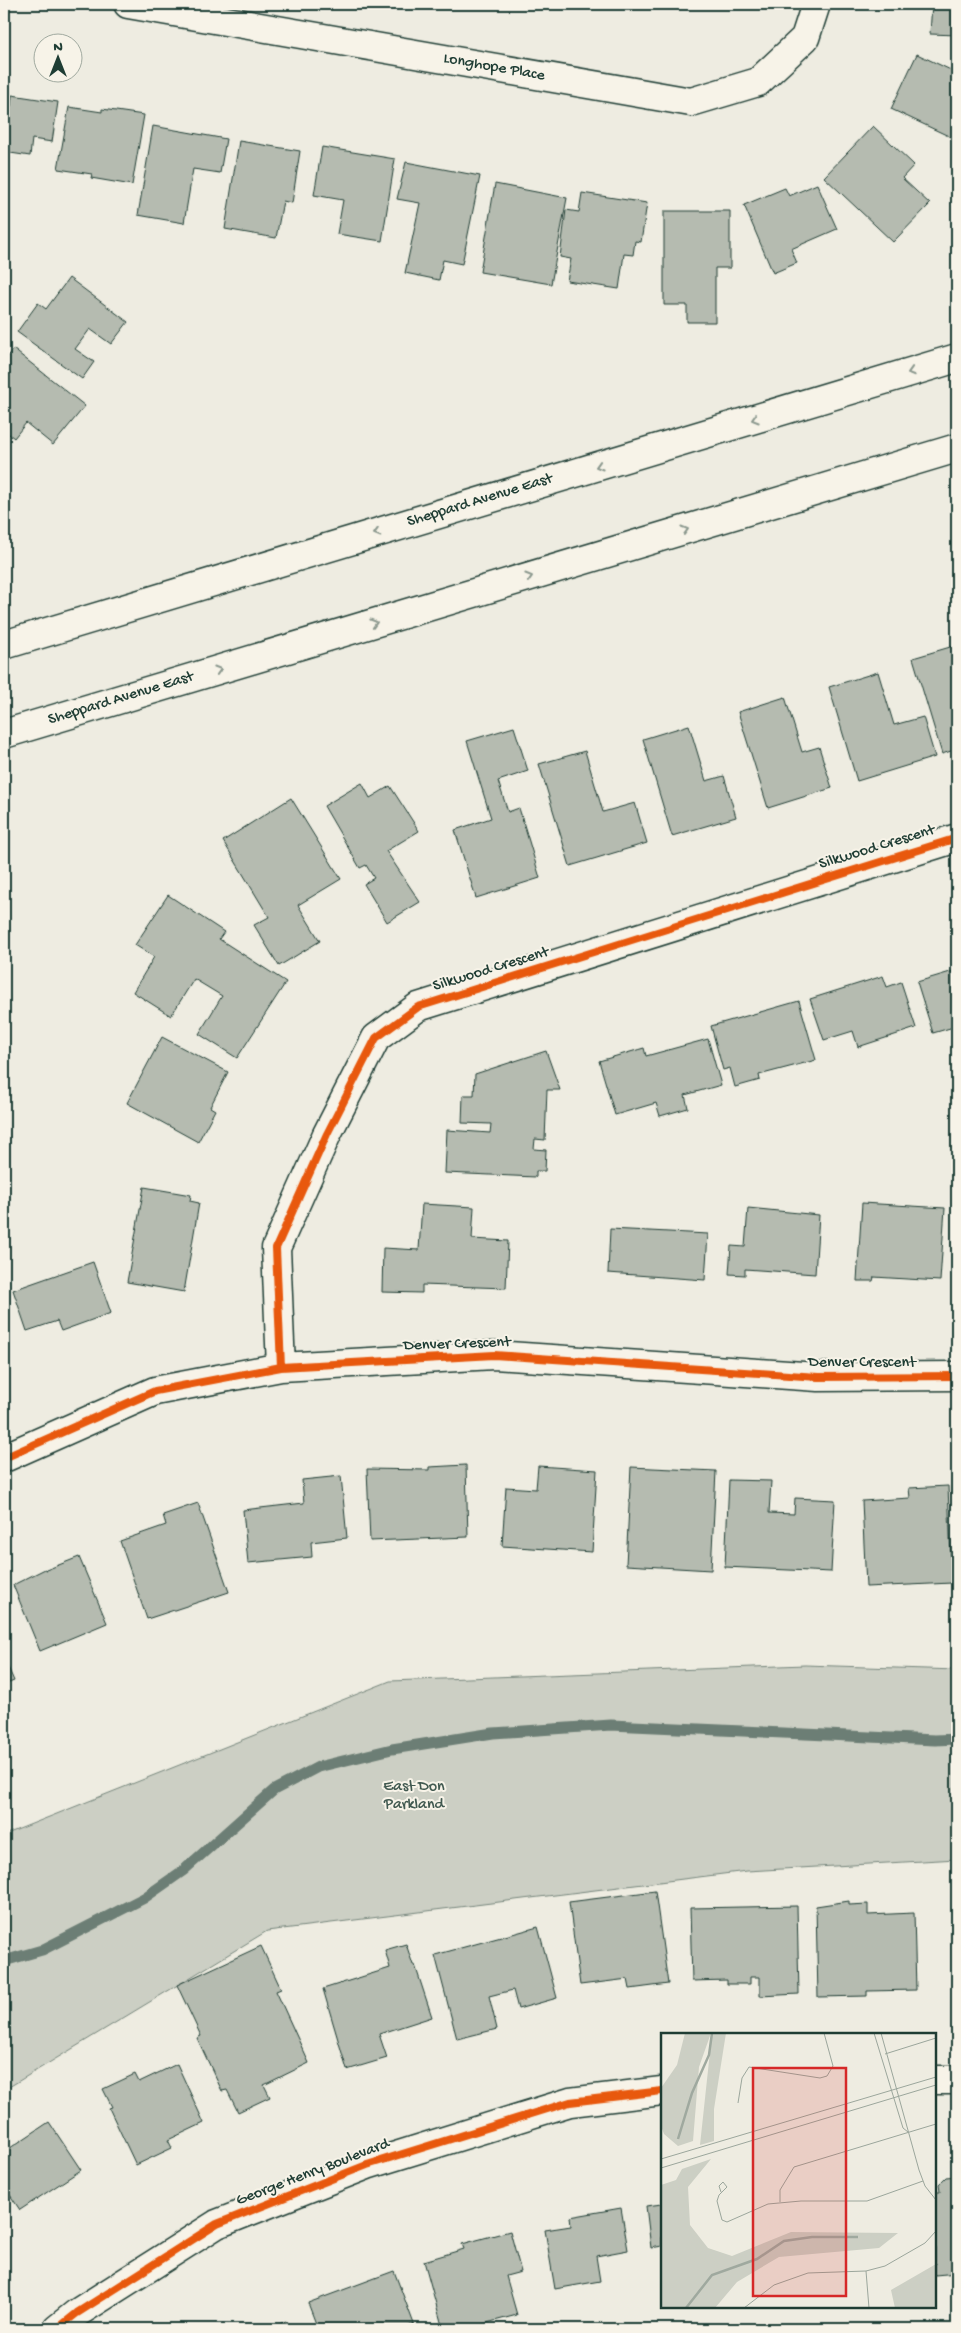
<svg xmlns="http://www.w3.org/2000/svg" width="961" height="2333" font-family="'Gochi Hand',sans-serif">
	<style>
		.green { fill: #cccfc4; stroke: #76867c }
		.lines { fill: none; stroke-linecap: round; stroke-linejoin: round }
		.stream { stroke: #6c7e74; stroke-width: 11 }
		.building { fill: #b5bbb0; stroke: #1f3d34 }
		.minor-casing { stroke: #1f3d34; stroke-width: 31 }
		.major-casing { stroke: #1f3d34; stroke-width: 31 }
		.minor { stroke: #f7f3e8; stroke-width: 28 }
		.major { stroke: #f7f3e8; stroke-width: 28 }
		.cycleway-casing { stroke: #f7f3e8; stroke-width: 11 }
		.cycleway { stroke: #e8590c; stroke-width: 8 }
		.oneway { stroke: #8b988e }
		.labels { text-anchor: middle; dominant-baseline: central; stroke-width: 4; stroke-linejoin: round; paint-order: stroke }
		.street-label { font-size: 16px; fill: #1f3d34; stroke: #f7f3e8 }
		.park-label { font-size: 16px; fill: #425a51; stroke: #f7f3e8 }
		.inset-river { fill: none; stroke: #9fa99f; stroke-width: 2.5 }
		.inset-road { fill: none; stroke: #9ba69c; stroke-width: 1 }
		.view { fill: #d62828; fill-opacity: 0.15; stroke: #d62828; stroke-width: 2.5 }
		.inset-edge { fill: none; stroke: #1f3d34; stroke-width: 2.5 }
	</style>
	<rect width="100%" height="100%" fill="#eeece1"/>
	<filter id="ink" filterUnits="userSpaceOnUse"><feTurbulence type="fractalNoise" baseFrequency=".02" numOctaves="2"/><feDisplacementMap in="SourceGraphic" scale="10" xChannelSelector="R" yChannelSelector="G"/><feConvolveMatrix kernelMatrix="1 2 1 2 8 2 1 2 1" color-interpolation-filters="sRGB"/></filter>
	<g filter="url(#ink)">
		<path class="green" d="M805 1665 957 1670V1859L747 1871 267 1931 4 2090V1835L390 1681Z"/>
		<g class="lines">
			<path class="stream" d="M4 1961 42 1950 144 1898 184 1870 274 1790 318 1767 392 1749 493 1733 611 1725 935 1740 957 1739"/>
		</g>
		<path class="building" d="M932 4H957V35L930 34Z
			M917 54 957 73V140L891 109Z
			M12 95 58 102 52 142 32 139 30 156 4 152V105L11 106Z
			M69 107 102 112V109L144 115 132 185 91 178 92 174 58 169Z
			M153 126 226 139 220 173 193 169 184 223 138 215Z
			M873 126 914 165 902 178 930 204 893 242 824 177Z
			M239 141 300 151 292 203 283 201 276 238 225 229Z
			M322 147 395 159 382 241 337 234 343 200 314 195Z
			M406 162 480 176 462 264 443 260 439 280 405 273 420 203 397 199Z
			M495 184 567 198 551 284 480 272Z
			M817 184 837 229 791 249 797 263 773 273 744 205 785 188 789 196Z
			M582 193 647 203 641 242 635 241 633 255 624 254 619 289 567 281 571 259 560 257 566 210 579 212Z
			M664 211H730V268H715V322H687V305H664Z
			M69 278 128 322 111 344 90 329 75 349 94 362 82 379 17 332 38 303 46 309Z
			M13 349 85 406 53 445 26 423 14 438 4 430V360Z
			M957 645V749L942 754 913 658Z
			M878 672 894 725 923 717 935 757 857 781 829 687Z
			M785 697 802 752 819 747 832 788 768 808 738 712Z
			M689 725 706 781 724 776 736 817 672 836 643 739Z
			M514 727 528 771 498 781 508 812 519 808 540 878 476 898 455 830 491 818 467 741Z
			M585 751 603 812 635 803 647 843 570 866 539 764Z
			M362 783 370 798 390 786 419 831 386 851 420 902 387 922 364 884 374 878 366 865 360 868 324 806Z
			M291 798 341 879 298 905 320 941 279 966 254 925 269 917 223 841Z
			M168 895 224 932 219 939 286 982 237 1058 199 1034 222 996 194 979 171 1016 133 992 154 957 135 945Z
			M957 970V1026L933 1033 917 982Z
			M883 976 887 987 901 982 916 1028 858 1047 853 1031 824 1040 810 999Z
			M799 1001 816 1060 759 1075 760 1080 735 1087 730 1068 723 1070 711 1026Z
			M162 1037 228 1072 210 1107 215 1110 198 1142 127 1103Z
			M708 1039 721 1085 685 1095 688 1108 660 1116 656 1103 615 1115 599 1061 644 1048 646 1056Z
			M546 1051 560 1090H547L545 1140 535 1139 534 1149 546 1150 545 1171H536V1177L445 1173 447 1130 490 1133 491 1124 462 1123 463 1095H474L475 1074Z
			M144 1187 191 1195 190 1201 199 1203 184 1292 127 1282Z
			M862 1203 945 1208 940 1281 874 1277 873 1281H857Z
			M422 1204 474 1207 472 1239 508 1241 506 1288 422 1285V1293L382 1292 383 1248 419 1250Z
			M748 1208 819 1215 815 1274 745 1269V1275L729 1274 731 1246 745 1247Z
			M610 1229 708 1234 705 1280 608 1273Z
			M93 1262 111 1313 61 1331 57 1321 27 1331 13 1290Z
			M466 1465 468 1537 370 1541 367 1469 429 1470V1467Z
			M538 1466 597 1470 592 1552 502 1546 506 1487 536 1489Z
			M631 1467 716 1471 711 1570 626 1565Z
			M341 1476 347 1538 311 1542 312 1557 248 1563 243 1510 304 1503 302 1480Z
			M729 1480 771 1481 769 1513 794 1514 795 1498 835 1500 831 1572 725 1567Z
			M948 1486 952 1583 866 1587 862 1501 910 1498 909 1488Z
			M198 1503 229 1592 147 1619 120 1541 166 1525 163 1515Z
			M79 1557 107 1623 40 1651 13 1585 45 1569 46 1570Z
			M4 1658 14 1681 4 1685Z
			M655 1891 668 1984 630 1989 628 1979 580 1985 569 1902Z
			M849 1901V1905L868 1904V1915L914 1913 916 1990 867 1991V1996L818 1997 816 1906Z
			M797 1906 799 1994 760 1996V1977H750V1984H727V1980L692 1981 690 1908Z
			M538 1927 557 1998 518 2009 513 1990 489 1996 497 2029 457 2039 435 1955Z
			M951 1927H957V1990H953Z
			M406 1944 413 1965H415L432 2017 379 2034 387 2058 347 2070 323 1989 390 1968 385 1950Z
			M261 1946 281 1989 276 1991 309 2063 264 2085 270 2097 238 2112 227 2090 222 2091 197 2038 201 2036 177 1985Z
			M177 2064 204 2123 168 2140 172 2148 136 2165 109 2108 112 2107 103 2089 135 2074 139 2082Z
			M49 2122 81 2170 20 2210 4 2186V2152Z
			M957 2176V2273L935 2275V2192H940L939 2184 946 2177Z
			M662 2204V2246L651 2248 646 2206Z
			M621 2208 628 2250 596 2256 600 2281 555 2289 545 2230 571 2226 570 2217Z
			M510 2231 521 2272 506 2276 517 2315 464 2329H443L424 2261 464 2249 462 2244Z
			M394 2271 414 2324 400 2329H318L308 2303Z
			M286 2321 290 2329H268Z"/>
		<g class="lines">
			<defs>
				<path id="minor" d="M128 4 691 102 758 82 805 38 816 4
					M281 1367 276 1248 327 1134 376 1038 418 1007 957 838
					M4 1458 155 1391 281 1367 494 1355 818 1377 957 1376
					M935 2080H957
					M57 2329 77 2313 217 2224 367 2165 570 2102 662 2091"/>
				<path id="major" d="M4 645 957 358
					M4 734 957 448"/>
			</defs>
			<use href="#minor" class="minor-casing"/>
			<use href="#major" class="major-casing"/>
			<use href="#minor" class="minor"/>
			<use href="#major" class="major"/>
			<defs>
				<path id="cycleway" d="M281 1367 276 1248 327 1134 376 1038 418 1007 957 838
					M4 1458 155 1391 281 1367 494 1355 818 1377 957 1376
					M57 2329 77 2313 217 2224 367 2165 570 2102 662 2091"/>
			</defs>
			<use href="#cycleway" class="cycleway-casing"/>
			<use href="#cycleway" class="cycleway"/>
		</g>
		<defs><path id="oneway-chevron" d="M-2-3.5L2.5 0L-2 3.5" fill="none" stroke-width="1.6" stroke-linecap="round" stroke-linejoin="round" transform="scale(1.25)"/></defs>
		<g class="oneway">
			<use href="#oneway-chevron" transform="translate(911 372) rotate(163)"/>
			<use href="#oneway-chevron" transform="translate(755 419) rotate(163)"/>
			<use href="#oneway-chevron" transform="translate(599 466) rotate(163)"/>
			<use href="#oneway-chevron" transform="translate(685 530) rotate(-17)"/>
			<use href="#oneway-chevron" transform="translate(377 533) rotate(163)"/>
			<use href="#oneway-chevron" transform="translate(529 577) rotate(-17)"/>
			<use href="#oneway-chevron" transform="translate(374 623) rotate(-17)"/>
			<use href="#oneway-chevron" transform="translate(218 670) rotate(-17)"/>
		</g>
	</g>
	<g class="labels">
		<g class="street-label">
			<text transform="translate(494 68) rotate(10)">Longhope Place</text>
			<text transform="translate(480 501) rotate(-17)">Sheppard Avenue East</text>
			<text transform="translate(121 699) rotate(-17)">Sheppard Avenue East</text>
			<text transform="translate(877 848) rotate(-17)">Silkwood Crescent</text>
			<text transform="translate(491 970) rotate(-17)">Silkwood Crescent</text>
			<text transform="translate(457 1345) rotate(-2)">Denver Crescent</text>
			<text x="862" y="1363">Denver Crescent</text>
			<text transform="translate(313 2173) rotate(-21)">George Henry Boulevard</text>
		</g>
		<g class="park-label">
			<text x="414" y="1787">East Don<tspan x="414" dy="18">Parkland</tspan></text>
		</g>
	</g>
	<g transform="translate(661 2033)">
		<rect width="275" height="275" fill="#eeece1"/>
		<path d="M24 0H50L38 34 32 108 17 113 3 101 0 93V55L16 32ZM51 0H65L53 76V108L39 112ZM50 126 27 154 29 192 47 215 71 223 130 199 237 200 218 215 118 224 76 249 54 275H0V152L15 147 21 136ZM275 231V275H234L230 257Z" fill="#cccfc4"/>
		<path class="inset-river" d="M17 106 31 60 48 22 51 0M25 275 51 242 96 226 123 208 151 204H197"/>
		<path class="inset-road" d="M213 0 242 95 247 99M220 0 258 137 264 153 275 167M224 21 275 5M77 70 81 45 88 34 159 45 166 43 172 33 163 0M0 126 275 44M0 135 275 52M60 159 58 153 62 149 66 154 58 162 56 168 61 187 66 189 107 171 140 168H206L262 148M119 169V157L133 134 275 91M205 238 208 275M83 275 113 252 147 240 205 238 224 233 264 210 275 198"/>
		<path class="view" d="M92 35H185V263H92Z"/>
		<rect width="275" height="275" class="inset-edge"/>
	</g>
	<rect width="961" height="2333" fill="none" stroke="#f7f3e8" stroke-width="20"/>
	<rect x="10" y="10" width="941" height="2313" fill="none" stroke="#1f3d34" stroke-width="2" filter="url(#ink)"/>
	<g transform="translate(58 58)"><circle r="24" fill="#f7f3e8" stroke="#a1aaa0"/>
	<path d="M0-4L9 19L0 12L-9 19Z" fill="#1f3d34"/>
	<text y="-8" font-size="14" font-weight="bold" text-anchor="middle" fill="#1f3d34">N</text>
	</g>
</svg>
